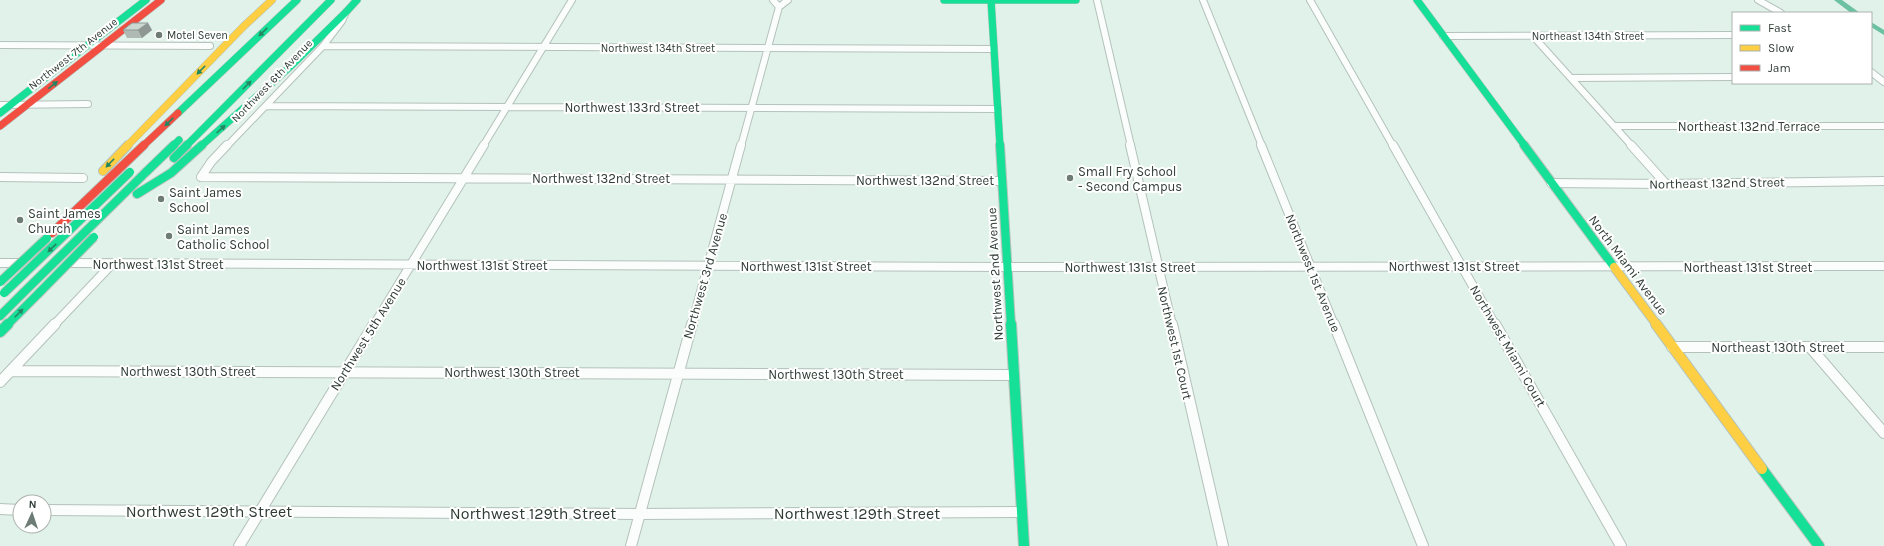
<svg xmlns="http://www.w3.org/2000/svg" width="1884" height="546" font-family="Karla,sans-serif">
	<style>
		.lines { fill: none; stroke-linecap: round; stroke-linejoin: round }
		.canal { fill: #6cc1a3; fill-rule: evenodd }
		.street-far2-casing { stroke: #b4c2bb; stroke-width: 8 }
		.street-far1-casing { stroke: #b4c2bb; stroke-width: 10 }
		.street-casing { stroke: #b4c2bb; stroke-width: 12 }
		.fast-far2-casing { stroke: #b4c2bb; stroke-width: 8 }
		.fast-far1-casing { stroke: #b4c2bb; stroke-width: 10 }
		.fast-casing { stroke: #b4c2bb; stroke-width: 12 }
		.slow-far2-casing { stroke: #b4c2bb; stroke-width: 8 }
		.slow-far1-casing { stroke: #b4c2bb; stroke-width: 10 }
		.slow-casing { stroke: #b4c2bb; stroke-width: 12 }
		.jam-far1-casing { stroke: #b4c2bb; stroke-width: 8 }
		.jam-casing { stroke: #b4c2bb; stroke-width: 10 }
		.street-far2 { stroke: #fafdfc; stroke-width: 6 }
		.street-far1 { stroke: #fafdfc; stroke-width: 8 }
		.street { stroke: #fafdfc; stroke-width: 10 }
		.fast-far2 { stroke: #16e098; stroke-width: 7 }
		.fast-far1 { stroke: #16e098; stroke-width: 8 }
		.fast { stroke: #16e098; stroke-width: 10 }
		.slow-far2 { stroke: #ffcf43; stroke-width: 7 }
		.slow-far1 { stroke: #ffcf43; stroke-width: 8 }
		.slow { stroke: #ffcf43; stroke-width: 10 }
		.jam-far1 { stroke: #f24e42; stroke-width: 7 }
		.jam { stroke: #f24e42; stroke-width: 8 }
		.fast-bridge-casing { stroke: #b4c2bb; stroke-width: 10; stroke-linecap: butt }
		.fast-bridge { stroke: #16e098; stroke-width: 8 }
		.wall { fill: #afbab5 }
		.shaded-wall { fill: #8e9793 }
		.building { fill: #cbd8d2; stroke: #8e9793 }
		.oneway { fill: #248662 }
		.poi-dot { fill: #6d7c75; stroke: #fff; stroke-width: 1.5 }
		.labels { text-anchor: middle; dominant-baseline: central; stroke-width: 4; stroke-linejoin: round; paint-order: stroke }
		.far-poi-label { font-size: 11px; fill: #2f3c36; stroke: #fff; text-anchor: start }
		.far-street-label { font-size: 11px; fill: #2f3c36; stroke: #fff }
		.street-label { font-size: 13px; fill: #2f3c36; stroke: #fff }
		.poi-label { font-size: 13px; fill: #2f3c36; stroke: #fff; text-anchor: start }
		.near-street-label { font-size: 16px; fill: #2f3c36; stroke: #fff }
	</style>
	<rect width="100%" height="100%" fill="#e1f2ea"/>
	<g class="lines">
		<path class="canal" d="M1834 0H1842L1860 13H1851Z
			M1871 22 1884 30V35L1871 27Z"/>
		<defs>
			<path id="street-far2" d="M773 0 779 7
				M1097 0 1131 146
				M1203 0 1262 146
				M1310 0 1393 146
				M1758 0 1781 13
				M1443 36 1733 35
				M1533 36 1632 146
				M0 45 210 46
				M323 46 993 49
				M1871 72 1884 82
				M1571 78 1733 77
				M0 105 88 104
				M266 106 998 109
				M1615 126H1884
				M227 146 323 46 342 21 346 12
				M483 146 572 0
				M741 146 779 7 788 0"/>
			<path id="street-far1" d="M1130 145 1172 325
				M1261 145 1334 325
				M1393 145 1495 325
				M1631 145 1666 184
				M0 177 83 178
				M201 177 1002 181
				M201 177 211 162 227 145
				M1551 183 1666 184 1884 181
				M0 263H19
				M69 263 1007 267 1884 266
				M54 325 113 263
				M374 325 484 145
				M692 325 741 145"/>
			<path id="street" d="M1172 324 1223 546
				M1334 324 1423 546
				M1495 324 1621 546
				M1672 347H1884
				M1810 347 1884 433
				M11 371 1014 375
				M0 382 55 324
				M0 509 20 510
				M44 510 639 514 1022 512
				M239 546 374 324
				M631 546 692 324"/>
			<path id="fast-far2" d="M944 0H1076
				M991 0 1000 146
				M1417 0 1525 146
				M346 12 357 0
				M0 113 146 0
				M178 113 297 0
				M173 146 179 140
				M186 146 331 0
				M201 146 292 65 346 12"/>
			<path id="fast-far1" d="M1000 145 1011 325
				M1524 145 1614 267
				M174 158 187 145
				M146 172 174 145
				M137 194 171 173 202 145
				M0 316 23 293
				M7 325 39 293"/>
			<path id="fast" d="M1011 324 1024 546
				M0 332 8 324
				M1762 469 1819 546"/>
			<path id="slow-far2" d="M127 146 244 26 272 0"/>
			<path id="slow-far1" d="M103 171 128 145
				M1614 267 1657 325"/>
			<path id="slow" d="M1656 324 1762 469"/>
			<path id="jam-far1" d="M0 126 161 0
				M143 146 178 113"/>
			<path id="jam" d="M52 233 144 145"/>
		</defs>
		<use href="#street-far2" class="street-far2-casing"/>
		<use href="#street-far1" class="street-far1-casing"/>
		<use href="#street" class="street-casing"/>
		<use href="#fast-far2" class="fast-far2-casing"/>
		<use href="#fast-far1" class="fast-far1-casing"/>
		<use href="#fast" class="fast-casing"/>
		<use href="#slow-far2" class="slow-far2-casing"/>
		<use href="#slow-far1" class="slow-far1-casing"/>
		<use href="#slow" class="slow-casing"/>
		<use href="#jam-far1" class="jam-far1-casing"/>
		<use href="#jam" class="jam-casing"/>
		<use href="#street-far2" class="street-far2"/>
		<use href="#street-far1" class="street-far1"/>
		<use href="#street" class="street"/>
		<use href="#fast-far2" class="fast-far2"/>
		<use href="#fast-far1" class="fast-far1"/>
		<use href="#fast" class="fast"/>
		<use href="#slow-far2" class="slow-far2"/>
		<use href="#slow-far1" class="slow-far1"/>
		<use href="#slow" class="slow"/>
		<use href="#jam-far1" class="jam-far1"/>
		<use href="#jam" class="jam"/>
		<defs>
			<path id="fast-bridge" d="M0 282 47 238
				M4 293 130 172
				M23 293 146 172
				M39 293 94 237"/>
		</defs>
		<use href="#fast-bridge" class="fast-bridge-casing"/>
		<use href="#fast-bridge" class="fast-bridge"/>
	</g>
	<path class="wall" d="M148 23 152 30 142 38H127L123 30Z"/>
	<path class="shaded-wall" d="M148 23 152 30 142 38 138 30Z"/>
	<path class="building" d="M132 23H148L138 30H123Z"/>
	<defs><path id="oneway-solid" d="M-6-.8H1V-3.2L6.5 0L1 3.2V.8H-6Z"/></defs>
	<g class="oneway">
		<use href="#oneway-solid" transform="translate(263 32) rotate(136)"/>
		<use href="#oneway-solid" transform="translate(201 70) rotate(134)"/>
		<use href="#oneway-solid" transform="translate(53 85) rotate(-38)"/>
		<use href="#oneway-solid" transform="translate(247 85) rotate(-45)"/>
		<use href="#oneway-solid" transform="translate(169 122) rotate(136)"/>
		<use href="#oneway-solid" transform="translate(221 129) rotate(-42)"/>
		<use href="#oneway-solid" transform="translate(110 163) rotate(134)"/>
		<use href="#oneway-solid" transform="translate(52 248) rotate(136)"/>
		<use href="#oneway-solid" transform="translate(19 313) rotate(-45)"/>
	</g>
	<g class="poi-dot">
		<circle cx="159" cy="35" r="4"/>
		<circle cx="1070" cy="178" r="4"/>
		<circle cx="161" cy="199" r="4"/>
		<circle cx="20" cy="220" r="4"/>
		<circle cx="169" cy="236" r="4"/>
	</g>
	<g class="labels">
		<g class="far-poi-label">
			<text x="167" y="35">Motel Seven</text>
		</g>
		<g class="far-street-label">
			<text x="1588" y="36">Northeast 134th Street</text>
			<text x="658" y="48">Northwest 134th Street</text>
			<text transform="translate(73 54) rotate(-38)">Northwest 7th Avenue</text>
			<text transform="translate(272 81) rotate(-46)">Northwest 6th Avenue</text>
		</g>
		<g class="street-label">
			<text x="632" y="107">Northwest 133rd Street</text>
			<text x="1749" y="126">Northeast 132nd Terrace</text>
			<text x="601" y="178">Northwest 132nd Street</text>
			<text x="925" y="180">Northwest 132nd Street</text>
			<text transform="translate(1717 183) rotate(-1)">Northeast 132nd Street</text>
			<text x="158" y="264">Northwest 131st Street</text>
			<text x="482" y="265">Northwest 131st Street</text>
			<text transform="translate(1628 265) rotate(53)">North Miami Avenue</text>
			<text x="806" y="266">Northwest 131st Street</text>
			<text x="1454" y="266">Northwest 131st Street</text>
			<text x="1130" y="267">Northwest 131st Street</text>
			<text x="1748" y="267">Northeast 131st Street</text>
			<text transform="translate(1313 273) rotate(68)">Northwest 1st Avenue</text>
			<text transform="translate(995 274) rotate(-93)">Northwest 2nd Avenue</text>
			<text transform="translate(705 276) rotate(-74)">Northwest 3rd Avenue</text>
			<text transform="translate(368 334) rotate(-58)">Northwest 5th Avenue</text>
			<text transform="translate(1175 343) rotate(77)">Northwest 1st Court</text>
			<text transform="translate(1508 346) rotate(60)">Northwest Miami Court</text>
			<text x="1778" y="347">Northeast 130th Street</text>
			<text x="188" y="371">Northwest 130th Street</text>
			<text x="512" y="372">Northwest 130th Street</text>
			<text x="836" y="374">Northwest 130th Street</text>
		</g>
		<g class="poi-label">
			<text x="1078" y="171">Small Fry School<tspan x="1078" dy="15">- Second Campus</tspan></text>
			<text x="169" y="192">Saint James<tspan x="169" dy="15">School</tspan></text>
			<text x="28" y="213">Saint James<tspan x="28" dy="15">Church</tspan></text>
			<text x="177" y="229">Saint James<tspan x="177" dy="15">Catholic School</tspan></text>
		</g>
		<g class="near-street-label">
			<text x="209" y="511">Northwest 129th Street</text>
			<text x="533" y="513">Northwest 129th Street</text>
			<text x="857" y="513">Northwest 129th Street</text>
		</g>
	</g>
	<rect x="1732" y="12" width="140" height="72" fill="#ffffff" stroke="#acb1af"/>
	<rect x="1740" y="25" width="20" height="6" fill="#16e098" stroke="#acb1af"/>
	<text x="1768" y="32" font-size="12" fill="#2f3c36">Fast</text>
	<rect x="1740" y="45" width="20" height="6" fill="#ffcf43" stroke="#acb1af"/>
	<text x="1768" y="52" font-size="12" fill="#2f3c36">Slow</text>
	<rect x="1740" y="65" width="20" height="6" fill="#f24e42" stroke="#acb1af"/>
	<text x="1768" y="72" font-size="12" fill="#2f3c36">Jam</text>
	<g transform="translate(32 514) rotate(3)"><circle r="19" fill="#ffffff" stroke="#acb1af"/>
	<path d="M0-3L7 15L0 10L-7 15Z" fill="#6d7c75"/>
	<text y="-6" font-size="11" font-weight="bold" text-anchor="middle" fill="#2f3c36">N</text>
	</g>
</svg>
